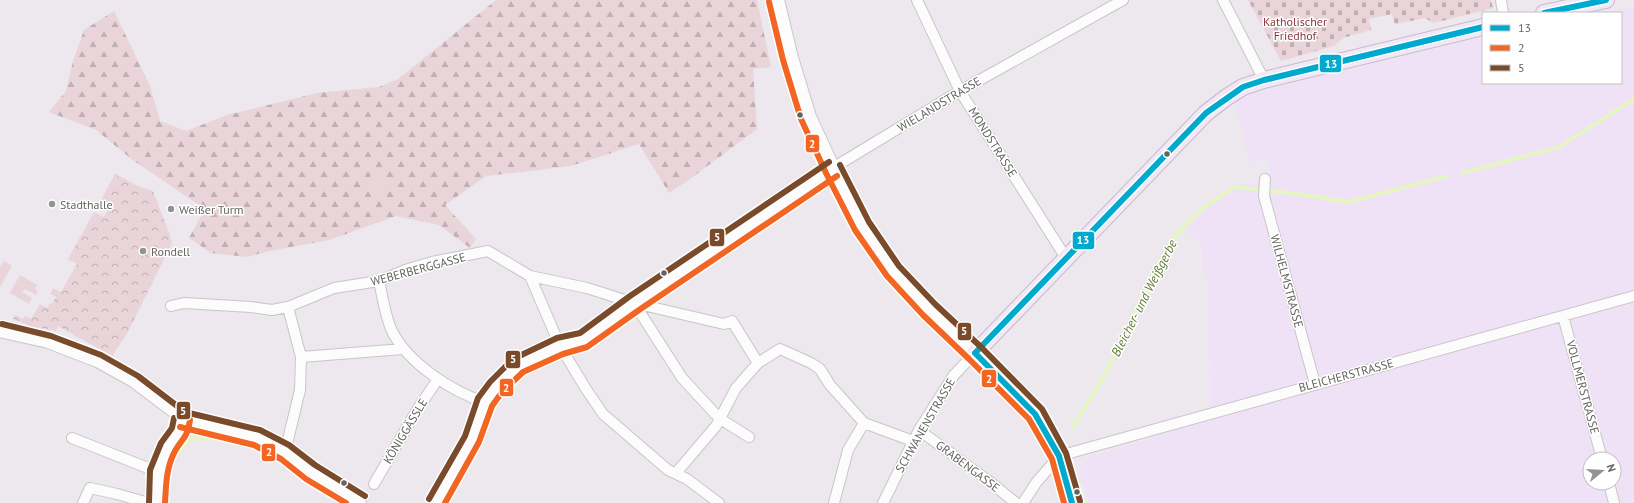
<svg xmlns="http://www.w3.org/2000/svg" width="1634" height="503" font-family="'PT Sans',sans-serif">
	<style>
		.commercial { fill: #f0e2f6; fill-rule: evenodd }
		.forest { fill: url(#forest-firs) }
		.cemetery { fill: url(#cemetery-stones) }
		.park { fill: url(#park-crowns) }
		.garden { fill: #e9d4d9 }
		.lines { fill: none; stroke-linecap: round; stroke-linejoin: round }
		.stream { stroke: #e4f7be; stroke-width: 3.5 }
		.minor-casing { stroke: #c8c6c7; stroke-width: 12 }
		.secondary-casing { stroke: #c8c8c8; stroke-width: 16 }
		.primary-casing { stroke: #c9b7d5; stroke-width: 18 }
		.minor { stroke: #fcfcfc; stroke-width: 10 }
		.secondary { stroke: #fcfcfc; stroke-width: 14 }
		.primary { stroke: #f0e9f3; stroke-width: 16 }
		.bus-1-casing { stroke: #fff; stroke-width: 9 }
		.bus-2-casing { stroke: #fff; stroke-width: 9 }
		.bus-3-casing { stroke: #fff; stroke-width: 9 }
		.bus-1 { stroke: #00a9ce; stroke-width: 6 }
		.bus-2 { stroke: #f26522; stroke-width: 6 }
		.bus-3 { stroke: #7a4b2a; stroke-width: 6 }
		.bus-dot { fill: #62665e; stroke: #fff; stroke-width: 1.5 }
		.poi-dot { fill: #929490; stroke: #fff; stroke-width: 1.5 }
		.labels { text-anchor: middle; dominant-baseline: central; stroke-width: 3; stroke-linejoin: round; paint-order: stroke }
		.park-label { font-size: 12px; fill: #8a393e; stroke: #fff }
		.street-label { font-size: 12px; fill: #62665e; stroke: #fff }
		.poi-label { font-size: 12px; fill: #62665e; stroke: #fff; text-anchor: start }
		.water-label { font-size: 13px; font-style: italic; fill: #5e7b34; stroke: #fff }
		.line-badge { stroke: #fff; stroke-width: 1.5 }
		.badge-label { font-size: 11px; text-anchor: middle; font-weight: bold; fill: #fff }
	</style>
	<defs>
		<pattern id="forest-firs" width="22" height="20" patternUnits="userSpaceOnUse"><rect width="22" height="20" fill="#e9d4d9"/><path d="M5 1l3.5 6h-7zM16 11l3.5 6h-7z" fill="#c0b0b3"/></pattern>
		<pattern id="cemetery-stones" width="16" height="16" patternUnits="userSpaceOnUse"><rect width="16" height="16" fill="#e9d4d9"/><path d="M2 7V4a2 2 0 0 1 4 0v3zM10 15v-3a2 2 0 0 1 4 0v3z" fill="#c0b0b3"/></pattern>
		<pattern id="park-crowns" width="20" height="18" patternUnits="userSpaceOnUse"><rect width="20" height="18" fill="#e9d4d9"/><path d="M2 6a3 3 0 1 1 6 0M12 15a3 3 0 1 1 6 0" fill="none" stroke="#c0b0b3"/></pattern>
	</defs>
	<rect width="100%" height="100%" fill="#ece8ee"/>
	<path class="commercial" d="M1634 7V503H1089L1080 471 1083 464 1089 457 1210 419 1208 279 1202 272V244L1184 229 1199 211 1234 187 1272 181 1266 159 1250 163 1234 101 1283 85 1483 38V83H1621V13H1601ZM1590 459H1614V483H1590Z"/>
	<path class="forest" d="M496 0H757L771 67 753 69 757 129 690 179 669 193 639 144 571 166 486 176 445 205 476 239 470 248 439 225 396 216 329 240 269 251 247 257 211 253 189 238 205 209 134 161 96 130 49 112 66 91 73 61 84 30 114 11 150 86 160 121 186 131 227 115 317 93 379 87 398 79Z"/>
	<path class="cemetery" d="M1248 0H1491L1493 8 1434 23 1425 18 1395 24 1392 14 1369 19 1371 30 1343 38 1334 46 1281 61Z"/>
	<path class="park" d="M115 174 140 187 153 191 169 232 172 243 128 332 112 356 58 326 56 331 30 326 13 319 15 315 23 319 25 316 31 319 40 304 47 308 50 303 52 304 56 297 50 294 53 288 61 292 77 264 68 259 94 212 104 217 109 207 100 202Z"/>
	<path class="garden" d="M379 170 389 183 376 192 367 179Z
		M4 261 12 266 0 287V268Z
		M20 275 37 285 35 289 38 291 36 295 25 289 22 292 32 298 29 304 10 293Z"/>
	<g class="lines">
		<path class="stream" d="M1462 173 1559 147 1634 99
			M1073 427 1106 372 1154 272 1176 235 1199 211 1234 187 1299 194 1348 202 1447 176
			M170 463 185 445 193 438 214 439"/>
		<defs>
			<path id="minor" d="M917 0 960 91 1066 258
				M1223 0 1264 80
				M1501 0 1503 13
				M1265 179 1264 196 1315 384
				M530 276 560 346 586 389 603 414 668 470 687 479 719 503
				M379 281C382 295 386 319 392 331 408 363 452 392 485 402
				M634 303 682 378 719 418 749 437
				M171 306 184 303 251 307 272 310 288 307 334 288 379 281 405 270 432 262 488 251 530 276 587 288 634 303 724 324 732 321 758 363
				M1563 316 1602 459
				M0 332 48 343 97 362 133 382 182 419 257 437 285 452 310 472 361 503
				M301 357 403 349
				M919 430 990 482 1016 503
				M72 438 158 472
				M285 452 300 390 301 357 288 307
				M676 473 716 426 736 388 758 363 780 349 811 363 820 369 830 385 864 423 913 441
				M1609 483 1614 503
				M374 484 417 410 438 379
				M83 503 90 488 117 494 149 503
				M157 503 158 472 168 447 180 431 182 419
				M436 503 472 439 485 402 496 387 518 365 560 346 583 340 634 303 841 163 960 91 1123 0
				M834 503 848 450 864 423
				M883 503 919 430 954 375 975 353
				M1023 503 1036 483 1059 456 1634 296"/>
			<path id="secondary" d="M777 0 791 58 809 117 833 169 862 226 893 271 929 310 975 353"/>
			<path id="primary" d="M1544 13 1606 0
				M1072 503 1059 456 1035 414 975 353 1206 113 1227 97 1243 87 1264 80 1483 27"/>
		</defs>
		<use href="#minor" class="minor-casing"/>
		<use href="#secondary" class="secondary-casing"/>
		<use href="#primary" class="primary-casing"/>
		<use href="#minor" class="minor"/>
		<use href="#secondary" class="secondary"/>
		<use href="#primary" class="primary"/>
		<defs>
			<path id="bus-1" d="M1544 13 1606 0
				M975 353 1206 113 1243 87 1264 80 1483 27
				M975 353 1035 414 1059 456 1072 503"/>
			<path id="bus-2" d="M769 2 783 60 801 119 826 173 855 230 887 276 923 315 969 359 1029 419 1052 459 1064 503
				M180 427 254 445 281 459 306 479 346 503
				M165 503C166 485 166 468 175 451 183 437 187 439 190 420
				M445 503 479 442 492 406 502 392 523 372 563 354 587 347 639 310 837 176"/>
			<path id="bus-3" d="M840 165 869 222 899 266 935 304 981 347 1042 409 1066 453 1080 501
				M2 324 51 336 101 355 138 376 185 412 260 430 289 445 315 465 365 496
				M429 499 465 436 478 398 490 382 513 359 557 338 580 333 630 296 829 162
				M149 503 150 470 161 443 172 428 174 418"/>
		</defs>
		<use href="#bus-1" class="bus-1-casing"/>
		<use href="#bus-2" class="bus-2-casing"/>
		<use href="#bus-3" class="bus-3-casing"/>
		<use href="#bus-1" class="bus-1"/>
		<use href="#bus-2" class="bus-2"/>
		<use href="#bus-3" class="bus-3"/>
	</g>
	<g class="bus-dot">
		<circle cx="800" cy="115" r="3.5"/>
		<circle cx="1167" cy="154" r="3.5"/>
		<circle cx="664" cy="273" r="3.5"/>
		<circle cx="344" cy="483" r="3.5"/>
		<circle cx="1077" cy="492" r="3.5"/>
	</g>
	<g class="poi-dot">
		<circle cx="52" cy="204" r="4"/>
		<circle cx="171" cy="209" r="4"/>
		<circle cx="143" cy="251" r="4"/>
	</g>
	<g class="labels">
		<g class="park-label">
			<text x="1295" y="21">Katholischer<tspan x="1295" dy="14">Friedhof</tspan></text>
		</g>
		<g class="street-label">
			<text transform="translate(939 104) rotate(-31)">WIELANDSTRASSE</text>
			<text transform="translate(993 142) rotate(58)">MONDSTRASSE</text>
			<text transform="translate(418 269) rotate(-15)">WEBERBERGGASSE</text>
			<text transform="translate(1287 281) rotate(75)">WILHELMSTRASSE</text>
			<text transform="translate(1346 375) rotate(-15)">BLEICHERSTRASSE</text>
			<text transform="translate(1583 387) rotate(75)">VOLLMERSTRASSE</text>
			<text transform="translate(925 425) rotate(-60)">SCHWANENSTRASSE</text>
			<text transform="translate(405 431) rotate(-59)">KÖNIGGÄSSLE</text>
			<text transform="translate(968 466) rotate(37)">GRABENGASSE</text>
		</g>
		<g class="poi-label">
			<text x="60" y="204">Stadthalle</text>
			<text x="179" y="209">Weißer Turm</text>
			<text x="151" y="251">Rondell</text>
		</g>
		<g class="water-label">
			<text transform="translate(1144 298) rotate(-63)">Bleicher- und Weißgerbe</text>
		</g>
	</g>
	<g class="line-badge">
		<rect x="1319" y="54" width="23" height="19" rx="4" fill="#00a9ce"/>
		<rect x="805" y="134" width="15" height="19" rx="4" fill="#f26522"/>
		<rect x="709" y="228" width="16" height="19" rx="4" fill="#7a4b2a"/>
		<rect x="1072" y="231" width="23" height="19" rx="4" fill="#00a9ce"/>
		<rect x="957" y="322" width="15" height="19" rx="4" fill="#7a4b2a"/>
		<rect x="505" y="350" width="16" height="19" rx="4" fill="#7a4b2a"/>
		<rect x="981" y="369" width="16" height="19" rx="4" fill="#f26522"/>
		<rect x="499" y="378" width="15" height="19" rx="4" fill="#f26522"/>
		<rect x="176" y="401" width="15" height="19" rx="4" fill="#7a4b2a"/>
		<rect x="261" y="443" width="15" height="19" rx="4" fill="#f26522"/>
	</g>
	<g class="badge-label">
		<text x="1331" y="68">13</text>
		<text x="812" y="148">2</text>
		<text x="717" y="241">5</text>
		<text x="1083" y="244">13</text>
		<text x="964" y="335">5</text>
		<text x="513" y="363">5</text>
		<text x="989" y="383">2</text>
		<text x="506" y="392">2</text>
		<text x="183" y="415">5</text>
		<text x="269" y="456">2</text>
	</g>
	<rect x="1482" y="12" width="140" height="72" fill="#ffffff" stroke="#c0c2bf"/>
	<rect x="1490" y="25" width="20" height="6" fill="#00a9ce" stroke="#c0c2bf"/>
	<text x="1518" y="32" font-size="12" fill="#62665e">13</text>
	<rect x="1490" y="45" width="20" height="6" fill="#f26522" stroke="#c0c2bf"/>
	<text x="1518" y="52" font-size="12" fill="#62665e">2</text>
	<rect x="1490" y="65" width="20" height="6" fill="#7a4b2a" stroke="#c0c2bf"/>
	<text x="1518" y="72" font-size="12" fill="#62665e">5</text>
	<g transform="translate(1602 471) rotate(72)"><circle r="19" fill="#ffffff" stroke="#c0c2bf"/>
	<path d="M0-3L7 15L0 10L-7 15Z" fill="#929490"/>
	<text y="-6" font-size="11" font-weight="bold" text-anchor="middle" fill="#62665e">N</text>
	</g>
</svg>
